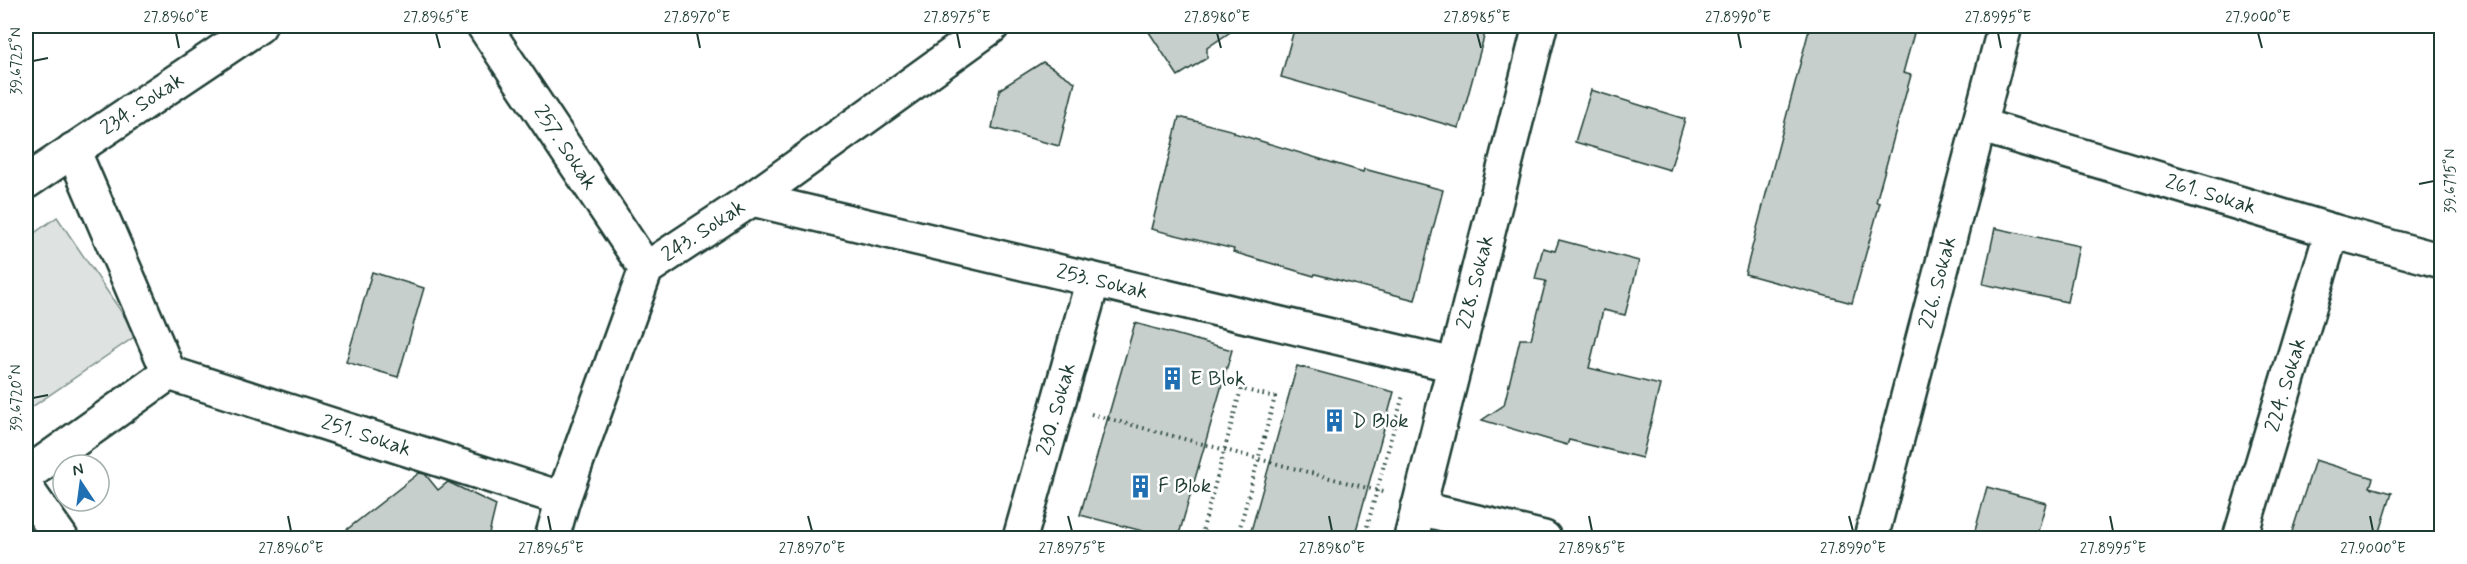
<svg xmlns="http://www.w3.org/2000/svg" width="2467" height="564" font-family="Mynerve,sans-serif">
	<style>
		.green { fill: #dee3e2; stroke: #7e908b; stroke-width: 1.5 }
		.building { fill: #c7cfcc; stroke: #1f3d34; stroke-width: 1.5 }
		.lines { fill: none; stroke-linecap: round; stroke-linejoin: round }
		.minor-casing { stroke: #1f3d34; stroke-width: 38 }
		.path { stroke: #1f3d34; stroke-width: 4; stroke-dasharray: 1.5 4.5; stroke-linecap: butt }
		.minor { stroke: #fff; stroke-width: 33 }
		.ticks { fill: none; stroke: #1f3d34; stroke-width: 2 }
		.labels { text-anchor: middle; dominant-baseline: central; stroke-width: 5; stroke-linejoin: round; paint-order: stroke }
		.street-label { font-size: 21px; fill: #1f3d34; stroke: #fff }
		.poi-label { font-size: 21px; fill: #1f3d34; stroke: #fff; text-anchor: start }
		.neatline { fill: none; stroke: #1f3d34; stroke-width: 2 }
		.ticks-label { font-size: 15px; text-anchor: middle; fill: #1f3d34 }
	</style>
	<rect width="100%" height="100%" fill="#fff"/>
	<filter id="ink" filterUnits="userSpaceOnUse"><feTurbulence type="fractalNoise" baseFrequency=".0167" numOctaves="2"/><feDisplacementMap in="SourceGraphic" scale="12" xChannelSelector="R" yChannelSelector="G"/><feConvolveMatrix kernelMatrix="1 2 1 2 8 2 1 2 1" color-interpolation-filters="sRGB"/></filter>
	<g filter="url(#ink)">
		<path class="green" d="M57 217 137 335 26 411V239Z"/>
		<path class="building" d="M1145 26H1239L1207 48V58L1178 76Z
			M1295 26H1487L1459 128 1281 77Z
			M1810 26H1916L1903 73 1911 75 1876 202 1880 203 1852 303 1745 274Z
			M1043 62 1075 82 1059 146 992 128 1000 89Z
			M1591 90 1685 119 1670 170 1575 142Z
			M1179 117 1234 131V133L1363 172 1364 169 1443 190 1415 300 1315 274 1314 276 1233 252 1234 249 1151 229Z
			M1995 228 2079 246 2067 302 1983 284Z
			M1559 240 1639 261 1625 315 1603 310 1589 368 1660 385 1642 458 1569 440 1567 445 1482 420 1504 405 1520 339H1531L1546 281 1535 279 1543 248 1555 251Z
			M372 272 424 288 398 377 346 362Z
			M1135 323 1232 350 1178 538H1170L1080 515Z
			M1297 366 1394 392 1354 538H1249Z
			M2315 460 2373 478 2370 487 2392 493 2378 538H2290Z
			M419 473 425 474 438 490 448 482 496 505 488 538H336Z
			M1987 487 2046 503 2036 538H1973Z"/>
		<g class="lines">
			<defs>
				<g id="minor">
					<path id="s1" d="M484 26 646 269"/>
					<path id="s2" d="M1979 125 2332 231 2442 261"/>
					<path d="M73 150 169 373"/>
					<path id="s3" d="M26 182 259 26"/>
					<path id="s4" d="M752 199 1454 365"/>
					<path id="s5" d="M169 373 563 499"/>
					<path d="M26 475 169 373"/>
					<path d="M26 488 61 538"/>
					<path d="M1418 508 1544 538"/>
					<path id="s6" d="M552 538 563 499 646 269 752 199 992 26"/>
					<path id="s7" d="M1020 538 1093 280"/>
					<path id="s8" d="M1411 538 1540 26"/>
					<path id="s9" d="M1871 538 2005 26"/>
					<path id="s10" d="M2240 538 2332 231"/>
				</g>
			</defs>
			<use href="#minor" class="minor-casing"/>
			<path class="path" d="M1091 414 1386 493
				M1229 538 1202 532 1241 389 1275 397 1237 538
				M1364 538 1403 395"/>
			<use href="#minor" class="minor"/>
		</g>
	</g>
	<path class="ticks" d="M176 33 179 48M436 33 440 48M697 33 700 48M957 33 960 48M1217 33 1221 48M1477 33 1481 48M1738 33 1741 48M1998 33 2001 48M2258 33 2262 48M33 61 48 58M2419 184 2434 181M33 398 48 395M288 516 291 531M548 516 551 531M808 516 812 531M1068 516 1072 531M1329 516 1332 531M1589 516 1592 531M1849 516 1853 531M2110 516 2113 531M2370 516 2373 531"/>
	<defs>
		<symbol id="building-bare" viewBox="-9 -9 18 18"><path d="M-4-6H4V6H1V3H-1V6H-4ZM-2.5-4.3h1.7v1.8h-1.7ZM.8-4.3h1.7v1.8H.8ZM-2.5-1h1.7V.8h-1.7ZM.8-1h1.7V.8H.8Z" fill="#1f6fb2" stroke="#fff" stroke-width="2.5" paint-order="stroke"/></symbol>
	</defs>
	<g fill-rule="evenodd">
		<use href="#building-bare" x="1156" y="362" width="33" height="33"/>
		<use href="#building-bare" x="1318" y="404" width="33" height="33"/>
		<use href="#building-bare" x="1124" y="470" width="33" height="33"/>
	</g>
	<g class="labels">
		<g class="street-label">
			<text stroke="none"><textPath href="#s3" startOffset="140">234. Sokak</textPath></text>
			<text stroke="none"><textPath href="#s1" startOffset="146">257. Sokak</textPath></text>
			<text stroke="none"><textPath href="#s2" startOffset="242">261. Sokak</textPath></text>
			<text stroke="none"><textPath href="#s6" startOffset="354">243. Sokak</textPath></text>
			<text stroke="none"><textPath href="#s4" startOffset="360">253. Sokak</textPath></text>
			<text stroke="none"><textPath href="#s8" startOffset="264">228. Sokak</textPath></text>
			<text stroke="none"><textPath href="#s9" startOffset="264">226. Sokak</textPath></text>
			<text stroke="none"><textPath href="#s10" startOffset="160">224. Sokak</textPath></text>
			<text stroke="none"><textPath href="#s7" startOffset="134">230. Sokak</textPath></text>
			<text stroke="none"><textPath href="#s5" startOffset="207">251. Sokak</textPath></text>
		</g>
		<g class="poi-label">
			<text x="1190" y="379">E Blok</text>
			<text x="1352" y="421">D Blok</text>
			<text x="1158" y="486">F Blok</text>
		</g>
	</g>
	<rect width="2467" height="564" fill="none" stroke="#fff" stroke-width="66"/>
	<g transform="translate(81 483) rotate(347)"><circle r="28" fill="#ffffff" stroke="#a5b1ae" stroke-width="1.5"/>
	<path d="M0-4.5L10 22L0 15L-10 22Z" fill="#1f6fb2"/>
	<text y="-9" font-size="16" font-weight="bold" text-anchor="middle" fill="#1f3d34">N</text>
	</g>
	<rect x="33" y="33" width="2401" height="498" class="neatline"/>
	<g class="ticks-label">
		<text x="176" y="22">27.8960°E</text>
		<text x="436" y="22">27.8965°E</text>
		<text x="697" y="22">27.8970°E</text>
		<text x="957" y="22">27.8975°E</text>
		<text x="1217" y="22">27.8980°E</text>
		<text x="1477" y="22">27.8985°E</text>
		<text x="1738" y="22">27.8990°E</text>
		<text x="1998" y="22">27.8995°E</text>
		<text x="2258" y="22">27.9000°E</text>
		<text transform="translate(16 61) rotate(-90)" y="5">39.6725°N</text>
		<text transform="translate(2450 181) rotate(-90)" y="5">39.6715°N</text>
		<text transform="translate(16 398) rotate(-90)" y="5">39.6720°N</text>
		<text x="291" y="553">27.8960°E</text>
		<text x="551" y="553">27.8965°E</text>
		<text x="812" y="553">27.8970°E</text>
		<text x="1072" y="553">27.8975°E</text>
		<text x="1332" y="553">27.8980°E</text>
		<text x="1592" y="553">27.8985°E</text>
		<text x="1853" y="553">27.8990°E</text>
		<text x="2113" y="553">27.8995°E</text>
		<text x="2373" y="553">27.9000°E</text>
	</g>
</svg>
